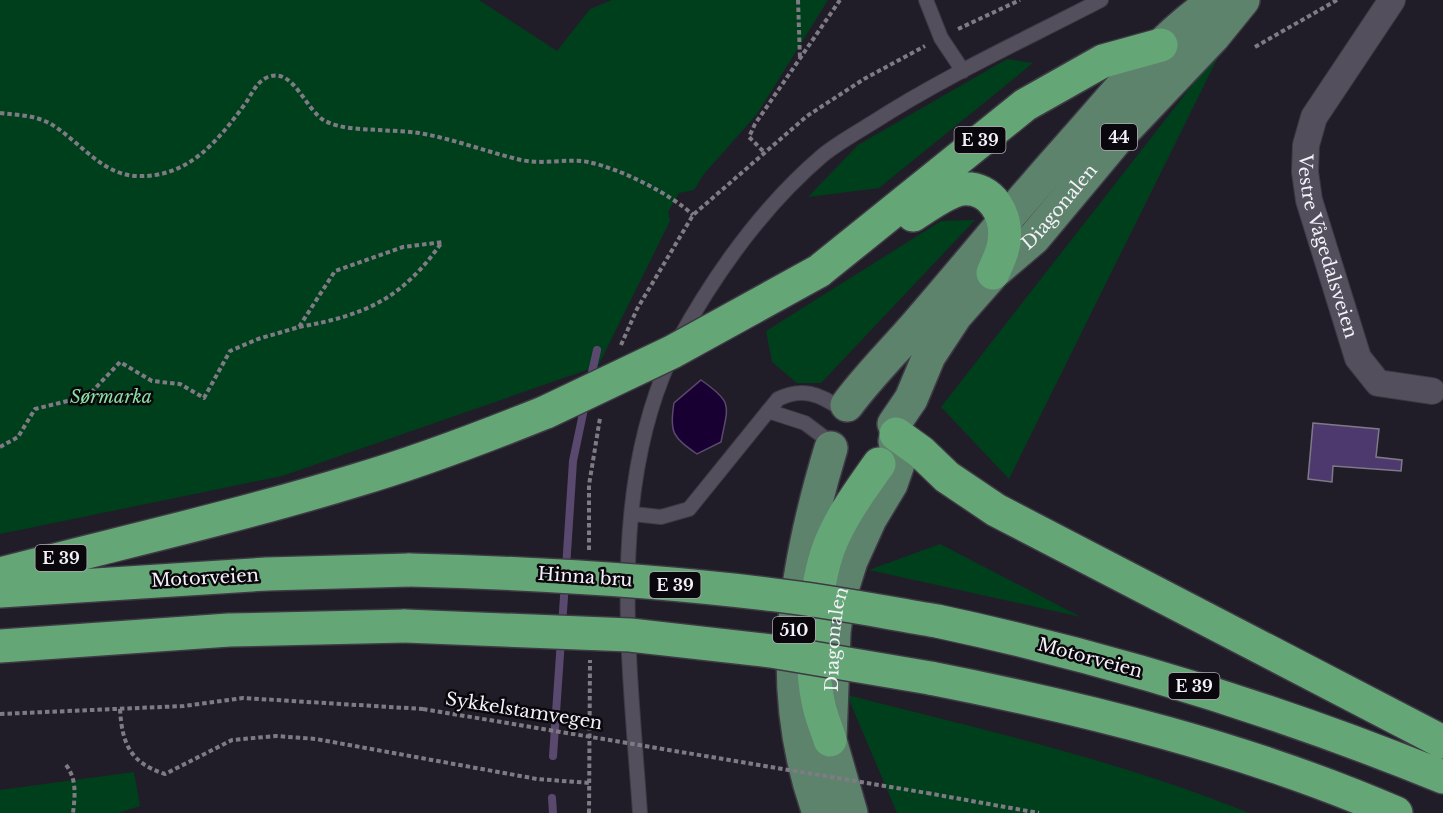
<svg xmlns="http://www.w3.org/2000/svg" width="1443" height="813" font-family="'Libre Baskerville',serif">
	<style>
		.green { fill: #003f1c }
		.water { fill: #180132; stroke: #5a496e; stroke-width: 1.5 }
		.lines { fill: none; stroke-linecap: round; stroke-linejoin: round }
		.stream { stroke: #5a496e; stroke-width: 8 }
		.building { fill: #4d396e; stroke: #7e7a88; stroke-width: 1.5 }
		.service-casing { stroke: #3d3a44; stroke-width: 16 }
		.minor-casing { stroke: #3d3a44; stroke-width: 28 }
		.primary-casing { stroke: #3d3a44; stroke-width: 36 }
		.motorway-casing { stroke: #3d3a44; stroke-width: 36 }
		.path { stroke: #7f7b85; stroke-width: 4; stroke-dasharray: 4.5 3; stroke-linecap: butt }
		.service { stroke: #534f5c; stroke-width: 14 }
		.minor { stroke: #534f5c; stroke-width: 26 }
		.primary { stroke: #5e836c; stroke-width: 33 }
		.motorway { stroke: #65a677; stroke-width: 33 }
		.motorway-bridge-casing { stroke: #3d3a44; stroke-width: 36; stroke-linecap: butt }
		.path-bridge { stroke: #7f7b85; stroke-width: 4; stroke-dasharray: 4.5 3; stroke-linecap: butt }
		.motorway-bridge { stroke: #65a677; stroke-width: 33 }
		.labels { text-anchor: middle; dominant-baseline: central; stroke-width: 5; stroke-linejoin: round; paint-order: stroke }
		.shield { fill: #0a080d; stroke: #aeabb2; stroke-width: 1.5 }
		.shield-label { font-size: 16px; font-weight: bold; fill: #f4f1f9 }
		.street-label { font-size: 18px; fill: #f4f1f9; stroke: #0a080d }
		.park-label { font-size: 18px; font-style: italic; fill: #89dfa1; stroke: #0a080d }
	</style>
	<rect width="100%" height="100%" fill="#211d28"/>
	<path class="green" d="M0 0H479L557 51 590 9 612 0H828L757 114 704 174 694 190 679 193 668 212 670 221 598 366 282 476 0 534Z
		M1225 43 1009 479 941 407Z
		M1007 59 1033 63 879 188 808 197 858 145Z
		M975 220 821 383H797L772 362 766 331 941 221Z
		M940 544 1081 617 869 570Z
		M847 695C982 729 1120 761 1249 813H897Z
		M134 772 140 806 118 813H0V790Z"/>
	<path class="water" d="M701 380C734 403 728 405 721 442L697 454C673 437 669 433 674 403Z"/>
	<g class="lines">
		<path class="stream" d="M590 381 597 350
			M566 568 573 461 585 404
			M562 625 565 583
			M553 756 561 640
			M552 798 553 813"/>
	</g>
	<path class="building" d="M1313 423 1379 429 1376 457 1402 460 1401 471 1333 466 1332 482 1308 479Z"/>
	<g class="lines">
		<defs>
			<path id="service" d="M926 0 941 38 963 71
				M678 341C716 272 762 207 823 155 838 143 856 133 872 123 945 76 1024 40 1101 0
				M768 411 805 423 829 441
				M633 514 661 517 689 509 778 399C802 387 820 394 841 409
				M640 813C630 666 607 497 670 359"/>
			<g id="minor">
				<path id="s1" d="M1392 0 1314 117 1306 145 1305 172 1309 200 1358 358 1378 383 1432 391"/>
			</g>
			<g id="primary">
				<path d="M847 405C867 378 890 355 912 330 965 269 1015 207 1069 147 1115 96 1159 38 1216 0"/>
				<path id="s2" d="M894 424 911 399 929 356 956 315 993 273 1034 238 1120 135 1213 37 1243 0"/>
				<path d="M819 813C774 688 794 571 831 448"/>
				<path id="s3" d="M851 813 830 740 834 632 838 602 851 561 870 519 891 484 899 461 895 441"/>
			</g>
			<path id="motorway" d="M913 215C928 206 945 192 962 189 992 186 1008 216 1004 242 1003 253 997 263 993 273
				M819 271 1025 105 1103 61 1161 45
				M896 434 921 452 947 477 996 510 1443 742
				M0 574C119 543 240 516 357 480 422 461 484 437 546 412
				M0 591 267 574 410 570
				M937 621C1114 659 1276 709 1443 777
				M0 646 229 630 405 626
				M930 678C1088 709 1248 749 1396 813
				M830 740C826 727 820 714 818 701 809 659 814 591 828 550 839 519 860 491 879 464"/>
		</defs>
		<use href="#service" class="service-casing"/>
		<use href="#minor" class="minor-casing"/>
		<use href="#primary" class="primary-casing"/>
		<use href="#motorway" class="motorway-casing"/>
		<path class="path" d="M798 0 800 59
			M958 29 1020 0
			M1255 47 1337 0
			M0 113C16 115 34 115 49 123 78 139 101 175 137 176 188 178 217 142 245 104 252 94 256 82 268 77 294 67 305 110 325 121 341 129 361 129 379 130 392 131 406 131 419 133 454 139 487 152 521 160 545 165 568 158 588 162 619 168 671 194 693 215
			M763 151 749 137 755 124 840 0
			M299 327C366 315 402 299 442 242
			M621 345 637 309 693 215 807 116 864 79 925 46
			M0 447 18 437 35 409 88 396 120 362 152 381 180 384 204 398 230 351 258 339 299 327 335 271 403 247 443 242
			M589 550V485L600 418
			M120 709C122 745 131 763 165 774L232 740 276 736 316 739 537 779 590 783
			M0 714 184 706 243 698 423 709
			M66 765C77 779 75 796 73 813
			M927 793 1039 813
			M589 813 590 660"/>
		<use href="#service" class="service"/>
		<use href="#minor" class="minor"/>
		<use href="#primary" class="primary"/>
		<use href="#motorway" class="motorway"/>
		<defs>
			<path id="motorway-bridge" d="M546 412 672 352 819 271
				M410 570C532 573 654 580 775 595 829 601 883 612 937 621
				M405 626 630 635 771 651 930 678"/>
		</defs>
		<use href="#motorway-bridge" class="motorway-bridge-casing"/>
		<path class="path-bridge" d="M423 709 927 793"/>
		<use href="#motorway-bridge" class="motorway-bridge"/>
	</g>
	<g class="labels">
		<g class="shield">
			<rect x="1101" y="124" width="36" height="26" rx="4.5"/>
			<rect x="954.5" y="127" width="51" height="26" rx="4.5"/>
			<rect x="35.5" y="545" width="51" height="26" rx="4.5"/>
			<rect x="649.5" y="572" width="51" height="26" rx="4.5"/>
			<rect x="773" y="617" width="42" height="26" rx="4.5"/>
			<rect x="1168.5" y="673" width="51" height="26" rx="4.5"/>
		</g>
		<g class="shield-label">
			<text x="1119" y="137">44</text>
			<text x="980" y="140">E 39</text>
			<text x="61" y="558">E 39</text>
			<text x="675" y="585">E 39</text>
			<text x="794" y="630">510</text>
			<text x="1194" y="686">E 39</text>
		</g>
		<g class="street-label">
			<text stroke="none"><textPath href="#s2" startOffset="276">Diagonalen</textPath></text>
			<text stroke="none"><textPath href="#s1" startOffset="274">Vestre Vågedalsveien</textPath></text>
			<text transform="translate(585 577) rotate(4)">Hinna bru</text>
			<text transform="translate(205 578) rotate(-3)">Motorveien</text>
			<text stroke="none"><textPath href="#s3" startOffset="177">Diagonalen</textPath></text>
			<text transform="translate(1090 658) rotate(15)">Motorveien</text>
			<text transform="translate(524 711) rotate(9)">Sykkelstamvegen</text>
		</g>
		<g class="park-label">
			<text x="111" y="397">Sørmarka</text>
		</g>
	</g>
</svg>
